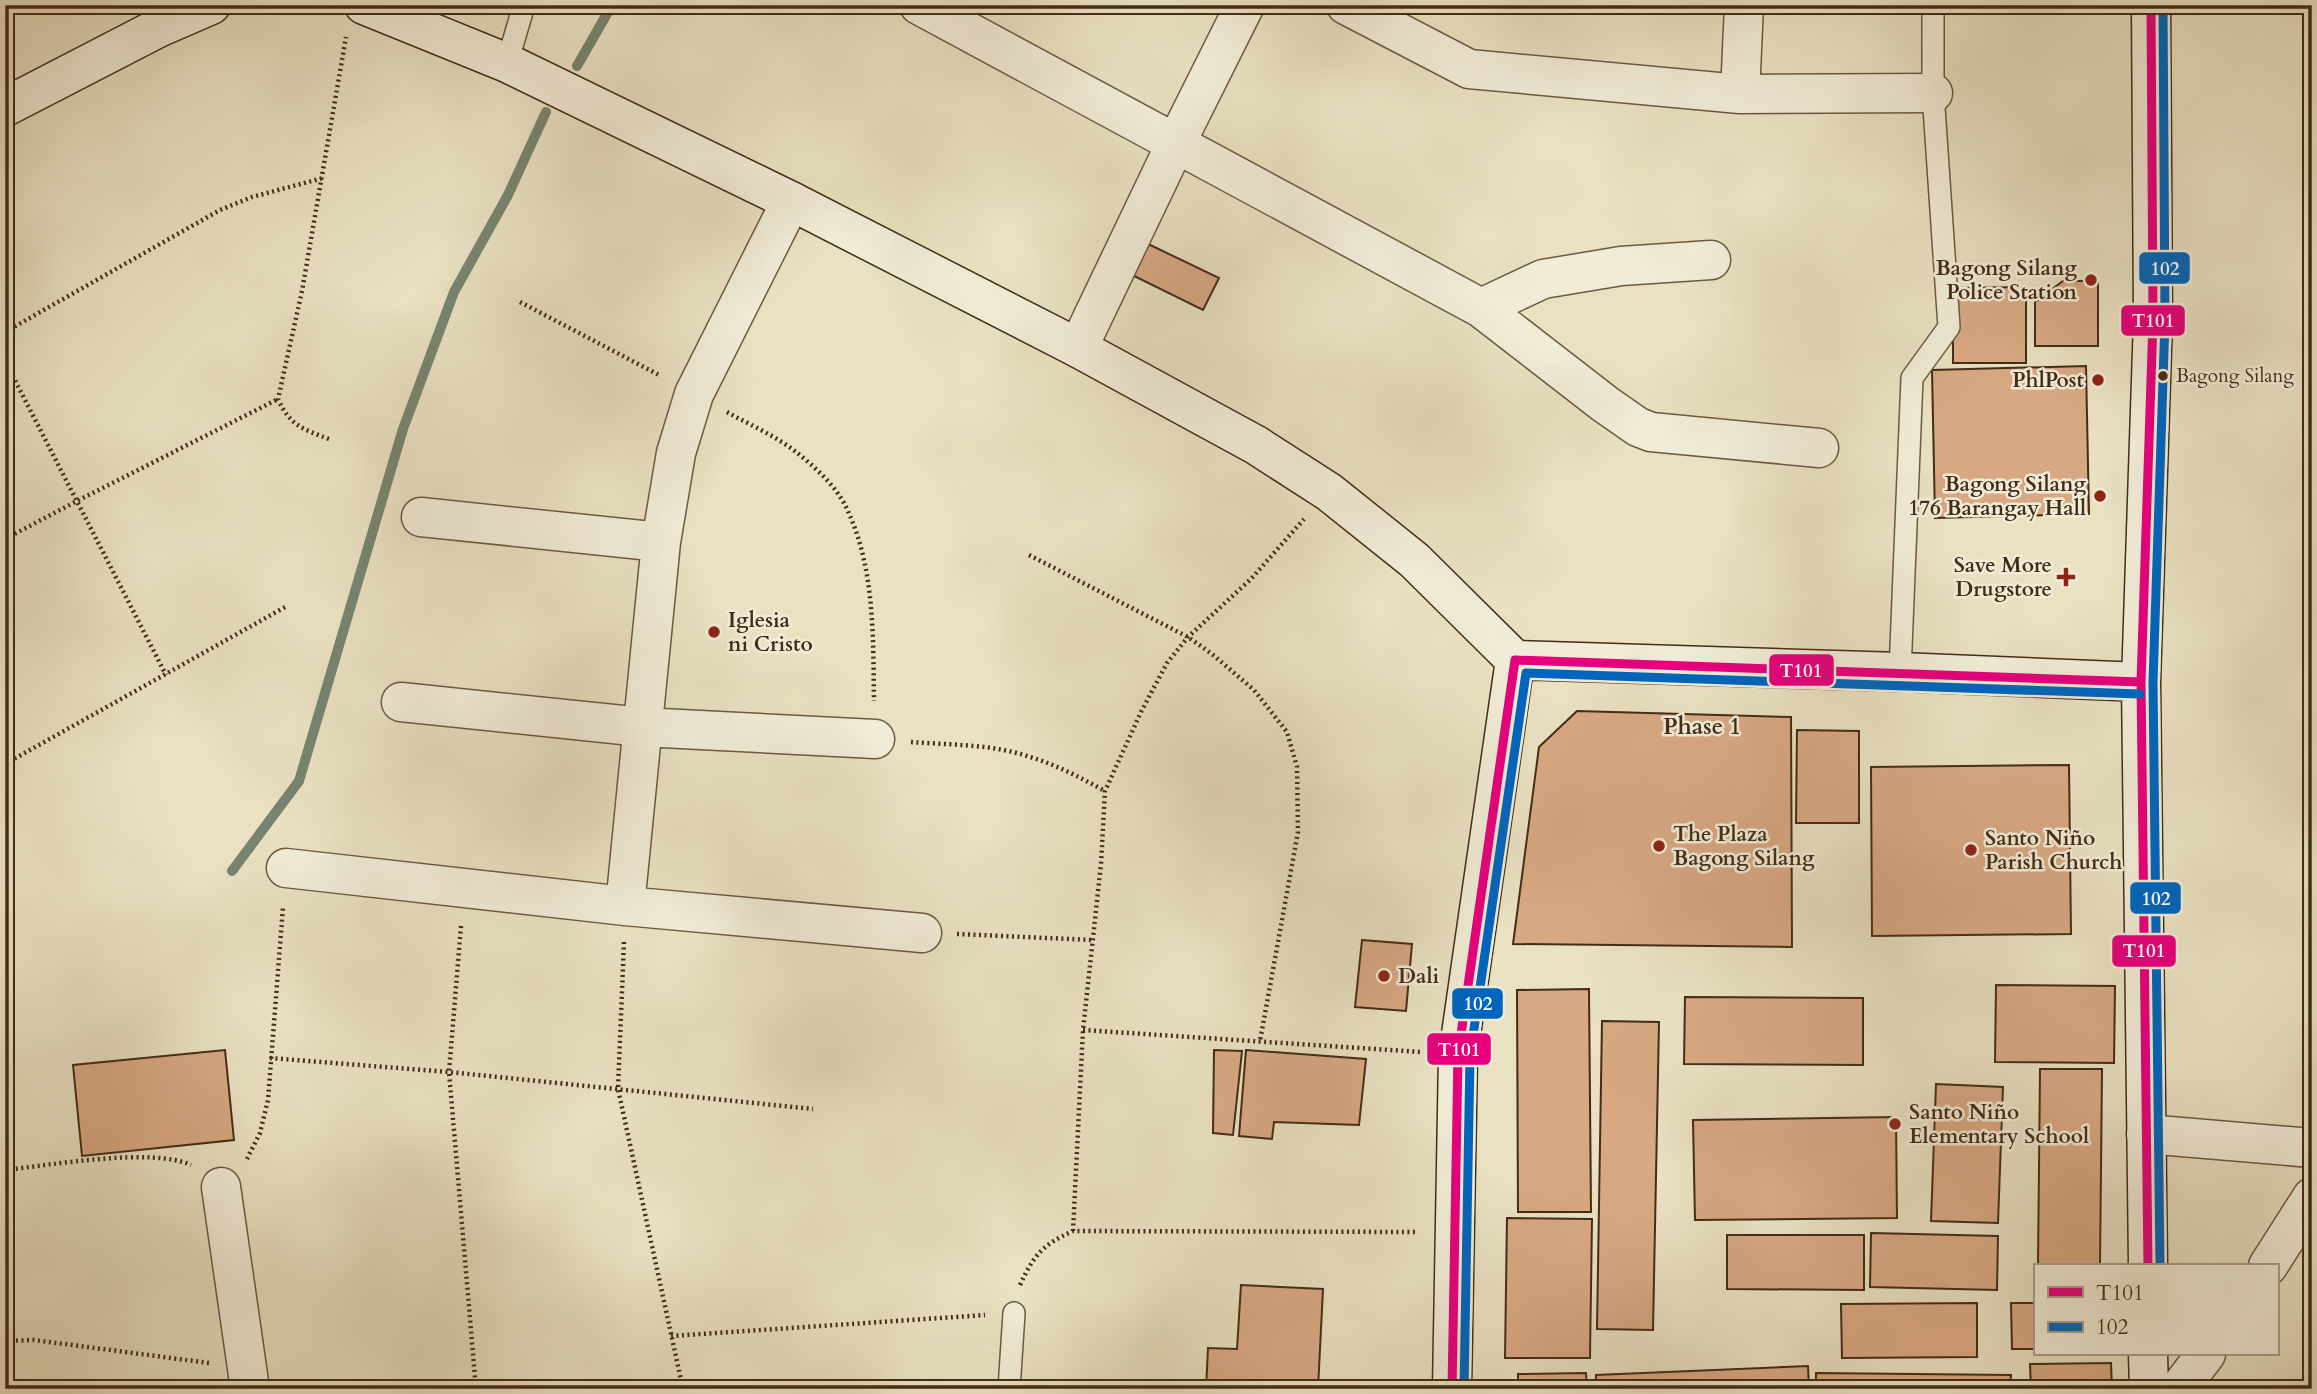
<svg xmlns="http://www.w3.org/2000/svg" width="2317" height="1394" font-family="Cardo,serif">
	<style>
		.lines { fill: none; stroke-linecap: round; stroke-linejoin: round }
		.stream { stroke: #778470; stroke-width: 10 }
		.building { fill: #d8a883; stroke: #432c16; stroke-width: 2 }
		.lane-casing { stroke: #6c5941; stroke-width: 24 }
		.street-casing { stroke: #6c5941; stroke-width: 41 }
		.secondary-casing { stroke: #432c16; stroke-width: 41 }
		.path { stroke: #432c16; stroke-width: 4.5; stroke-dasharray: 2 3.5; stroke-linecap: butt }
		.lane { stroke: #f1ecd7; stroke-width: 21 }
		.street { stroke: #f1ecd7; stroke-width: 38 }
		.secondary { stroke: #f1ecd7; stroke-width: 38 }
		.bus-1-casing { stroke: #f1ecd7; stroke-width: 14 }
		.bus-2-casing { stroke: #f1ecd7; stroke-width: 14 }
		.bus-1 { stroke: #e5007d; stroke-width: 9 }
		.bus-2 { stroke: #0065bd; stroke-width: 9 }
		.poi-dot { fill: #8f2418; stroke: #f1ecd7; stroke-width: 2.5 }
		.bus-dot { fill: #432c16; stroke: #f1ecd7; stroke-width: 2.5 }
		.labels { text-anchor: middle; dominant-baseline: central; stroke-width: 5; stroke-linejoin: round; paint-order: stroke }
		.bus-label { font-size: 19px; fill: #432c16; stroke: #f1ecd7; text-anchor: start }
		.poi-label { font-size: 21px; font-weight: bold; fill: #432c16; stroke: #f1ecd7; text-anchor: start }
		.neighbourhood-label { font-size: 23px; font-weight: bold; fill: #432c16; stroke: #f1ecd7 }
		.line-badge { stroke: #f1ecd7; stroke-width: 2.5 }
		.badge-label { font-size: 19px; text-anchor: middle; font-weight: bold; fill: #fff }
	</style>
	<rect width="100%" height="100%" fill="#e9e1c2"/>
	<filter id="stains"><feTurbulence type="fractalNoise" baseFrequency=".00286" numOctaves="4"/><feColorMatrix values="0 0 0 0 .2 0 0 0 0 .09 0 0 0 0 .02 0 0 0 .5 -.17"/></filter>
	<radialGradient id="worn" r=".72"><stop offset=".6" stop-color="#630" stop-opacity="0"/><stop offset="1" stop-color="#630" stop-opacity=".3"/></radialGradient>
	<g class="lines">
		<path class="stream" d="M577 66 608 12 623 5
			M232 871 299 781 403 429 454 292 508 195 546 112"/>
	</g>
	<path class="building" d="M1144 242 1219 278 1203 310 1128 273Z
		M2063 281H2098V346H2035V302Z
		M2026 287V363H1953V288Z
		M2086 366 2089 514 1935 518 1932 370Z
		M1577 711 1791 717 1792 947 1513 944 1539 747Z
		M1797 730 1859 731V823H1796Z
		M2069 765 2071 934 1872 936 1871 767Z
		M1362 940 1412 944 1406 1011 1355 1007Z
		M1996 985 2115 986 2114 1063 1995 1062Z
		M1589 989 1591 1212H1518L1517 990Z
		M1685 997 1863 998V1065L1684 1064Z
		M1602 1021 1659 1022 1653 1330 1597 1329Z
		M225 1050 234 1140 82 1156 73 1065Z
		M1214 1050 1242 1051 1233 1135 1213 1133Z
		M1246 1050 1366 1059 1359 1125 1274 1122 1272 1139 1239 1136Z
		M2040 1069H2102L2100 1266H2038Z
		M1936 1084 2003 1087 1998 1223 1931 1221Z
		M1896 1117 1897 1218 1695 1220 1693 1120Z
		M1507 1218 1592 1219 1590 1358H1505Z
		M1871 1233 1998 1236 1997 1290 1870 1287Z
		M1727 1235H1864V1290L1727 1289Z
		M1241 1285 1323 1289 1318 1389H1206L1208 1348 1237 1349Z
		M1977 1303V1357L1842 1358 1841 1304Z
		M2011 1303H2035V1349H2012Z
		M2111 1363 2112 1389H2031L2030 1364Z
		M1808 1366 1809 1389H1596V1375Z
		M1586 1373 1587 1389H1518V1374Z
		M1816 1373 2011 1375 2010 1389H1816Z"/>
	<g class="lines">
		<defs>
			<path id="lane" d="M507 63 524 5
				M1900 672 1912 378 1949 327 1933 93V5
				M1009 1389 1014 1313"/>
			<path id="street" d="M919 5 1481 308 1605 404 1638 427 1651 432 1819 448
				M1346 5 1469 69 1740 94 1933 93
				M1740 94 1744 5
				M1481 308 1543 279 1621 266 1711 260
				M1078 348 1176 143 1245 5
				M421 517 661 542
				M401 702 642 727 875 739
				M286 868 625 906 922 933
				M625 906 661 542 676 453 694 394 791 201
				M2146 1134 2312 1148
				M221 1187 250 1389
				M2268 1266 2312 1197
				M2179 1389 2206 1354"/>
			<path id="secondary" d="M364 5 507 63 791 201 1078 348 1256 445 1329 492 1414 560 1515 660
				M5 107 158 28 211 5
				M1515 660 1900 672 2141 682
				M2148 1266 2141 682 2153 320 2151 5
				M2148 1354 2149 1389
				M1452 1389 1458 1055 1515 660"/>
		</defs>
		<use href="#lane" class="lane-casing"/>
		<use href="#street" class="street-casing"/>
		<use href="#secondary" class="secondary-casing"/>
		<path class="path" d="M520 302 661 376
			M5 332 220 210 252 197 323 178
			M5 361 166 675
			M727 412C750 425 776 436 796 452 815 467 835 485 846 507 875 567 873 636 874 701
			M329 439C303 429 290 426 278 399L302 291 346 37
			M5 539 77 501 278 399
			M1029 555 1188 637 1212 654 1254 690 1287 732 1297 767 1298 832 1260 1041
			M911 742C950 745 993 744 1030 757 1057 765 1081 778 1105 791
			M5 764 287 606
			M461 926 449 1072 476 1389
			M957 934 1093 940
			M624 942 618 1089 683 1389
			M1083 1030 1421 1052
			M270 1058 449 1072 813 1109
			M247 1159 260 1133 268 1100 283 907
			M5 1170C52 1165 152 1147 191 1165
			M1073 1231 1083 1030 1101 864 1105 791 1141 712 1167 663 1188 637 1251 579 1304 519
			M1020 1285C1034 1255 1042 1245 1073 1231L1416 1232
			M671 1336 985 1315
			M5 1341 34 1340 209 1363"/>
		<use href="#lane" class="lane"/>
		<use href="#street" class="street"/>
		<use href="#secondary" class="secondary"/>
		<defs>
			<path id="bus-1" d="M2148 1266 2141 682 2153 320 2151 5
				M1452 1389 1458 1055 1515 660 2141 682"/>
			<path id="bus-2" d="M2160 1266 2153 682 2165 320 2163 5
				M1464 1389 1470 1056 1526 673 2140 694"/>
		</defs>
		<use href="#bus-1" class="bus-1-casing"/>
		<use href="#bus-2" class="bus-2-casing"/>
		<use href="#bus-1" class="bus-1"/>
		<use href="#bus-2" class="bus-2"/>
	</g>
	<g class="poi-dot">
		<circle cx="2091" cy="280" r="7"/>
		<circle cx="2098" cy="380" r="7"/>
		<circle cx="2100" cy="496" r="7"/>
		<path d="M2062.5 566.5h7v7h7v7h-7v7h-7v-7h-7v-7h7z"/>
		<circle cx="714" cy="632" r="7"/>
		<circle cx="1659" cy="846" r="7"/>
		<circle cx="1971" cy="850" r="7"/>
		<circle cx="1384" cy="976" r="7"/>
		<circle cx="1895" cy="1124" r="7"/>
	</g>
	<circle class="bus-dot" cx="2163" cy="376" r="6"/>
	<g class="labels">
		<g class="bus-label">
			<text x="2176" y="376">Bagong Silang</text>
		</g>
		<g class="poi-label">
			<text x="2077" y="268" text-anchor="end">Bagong Silang<tspan x="2077" dy="24">Police Station</tspan></text>
			<text x="2084" y="380" text-anchor="end">PhlPost</text>
			<text x="2086" y="484" text-anchor="end">Bagong Silang<tspan x="2086" dy="24">176 Barangay Hall</tspan></text>
			<text x="2052" y="565" text-anchor="end">Save More<tspan x="2052" dy="24">Drugstore</tspan></text>
			<text x="728" y="620">Iglesia<tspan x="728" dy="24">ni Cristo</tspan></text>
			<text x="1673" y="834">The Plaza<tspan x="1673" dy="24">Bagong Silang</tspan></text>
			<text x="1985" y="838">Santo Niño<tspan x="1985" dy="24">Parish Church</tspan></text>
			<text x="1398" y="976">Dali</text>
			<text x="1909" y="1112">Santo Niño<tspan x="1909" dy="24">Elementary School</tspan></text>
		</g>
		<g class="neighbourhood-label">
			<text x="1702" y="726">Phase 1</text>
		</g>
	</g>
	<g class="line-badge">
		<rect x="2138" y="251" width="53" height="34" rx="7" fill="#0065bd"/>
		<rect x="2120" y="304" width="66" height="33" rx="7" fill="#e5007d"/>
		<rect x="1768" y="653" width="67" height="34" rx="7" fill="#e5007d"/>
		<rect x="2129" y="881" width="53" height="34" rx="7" fill="#0065bd"/>
		<rect x="2111" y="934" width="66" height="34" rx="7" fill="#e5007d"/>
		<rect x="1451" y="987" width="53" height="33" rx="7" fill="#0065bd"/>
		<rect x="1426" y="1032" width="66" height="34" rx="7" fill="#e5007d"/>
	</g>
	<g class="badge-label">
		<text x="2165" y="275">102</text>
		<text x="2153" y="327">T101</text>
		<text x="1801" y="677">T101</text>
		<text x="2156" y="905">102</text>
		<text x="2144" y="957">T101</text>
		<text x="1478" y="1010">102</text>
		<text x="1459" y="1056">T101</text>
	</g>
	<rect width="2317" height="1394" fill="none" stroke="#e9e1c2" stroke-width="28"/>
	<rect x="7" y="7" width="2303" height="1380" fill="none" stroke="#432c16" stroke-width="3.5"/>
	<rect x="14" y="14" width="2289" height="1366" fill="none" stroke="#432c16" stroke-width="2"/>
	<rect x="2034" y="1264" width="245" height="91" fill="#f1ecd7" stroke="#ab9f8a" stroke-width="2"/>
	<rect x="2048" y="1287" width="35" height="10" fill="#e5007d" stroke="#ab9f8a" stroke-width="2"/>
	<text x="2096" y="1300" font-size="21" fill="#432c16">T101</text>
	<rect x="2048" y="1322" width="35" height="10" fill="#0065bd" stroke="#ab9f8a" stroke-width="2"/>
	<text x="2096" y="1334" font-size="21" fill="#432c16">102</text>
	<rect width="100%" height="100%" filter="url(#stains)"/>
	<rect width="100%" height="100%" fill="url(#worn)"/>
</svg>
